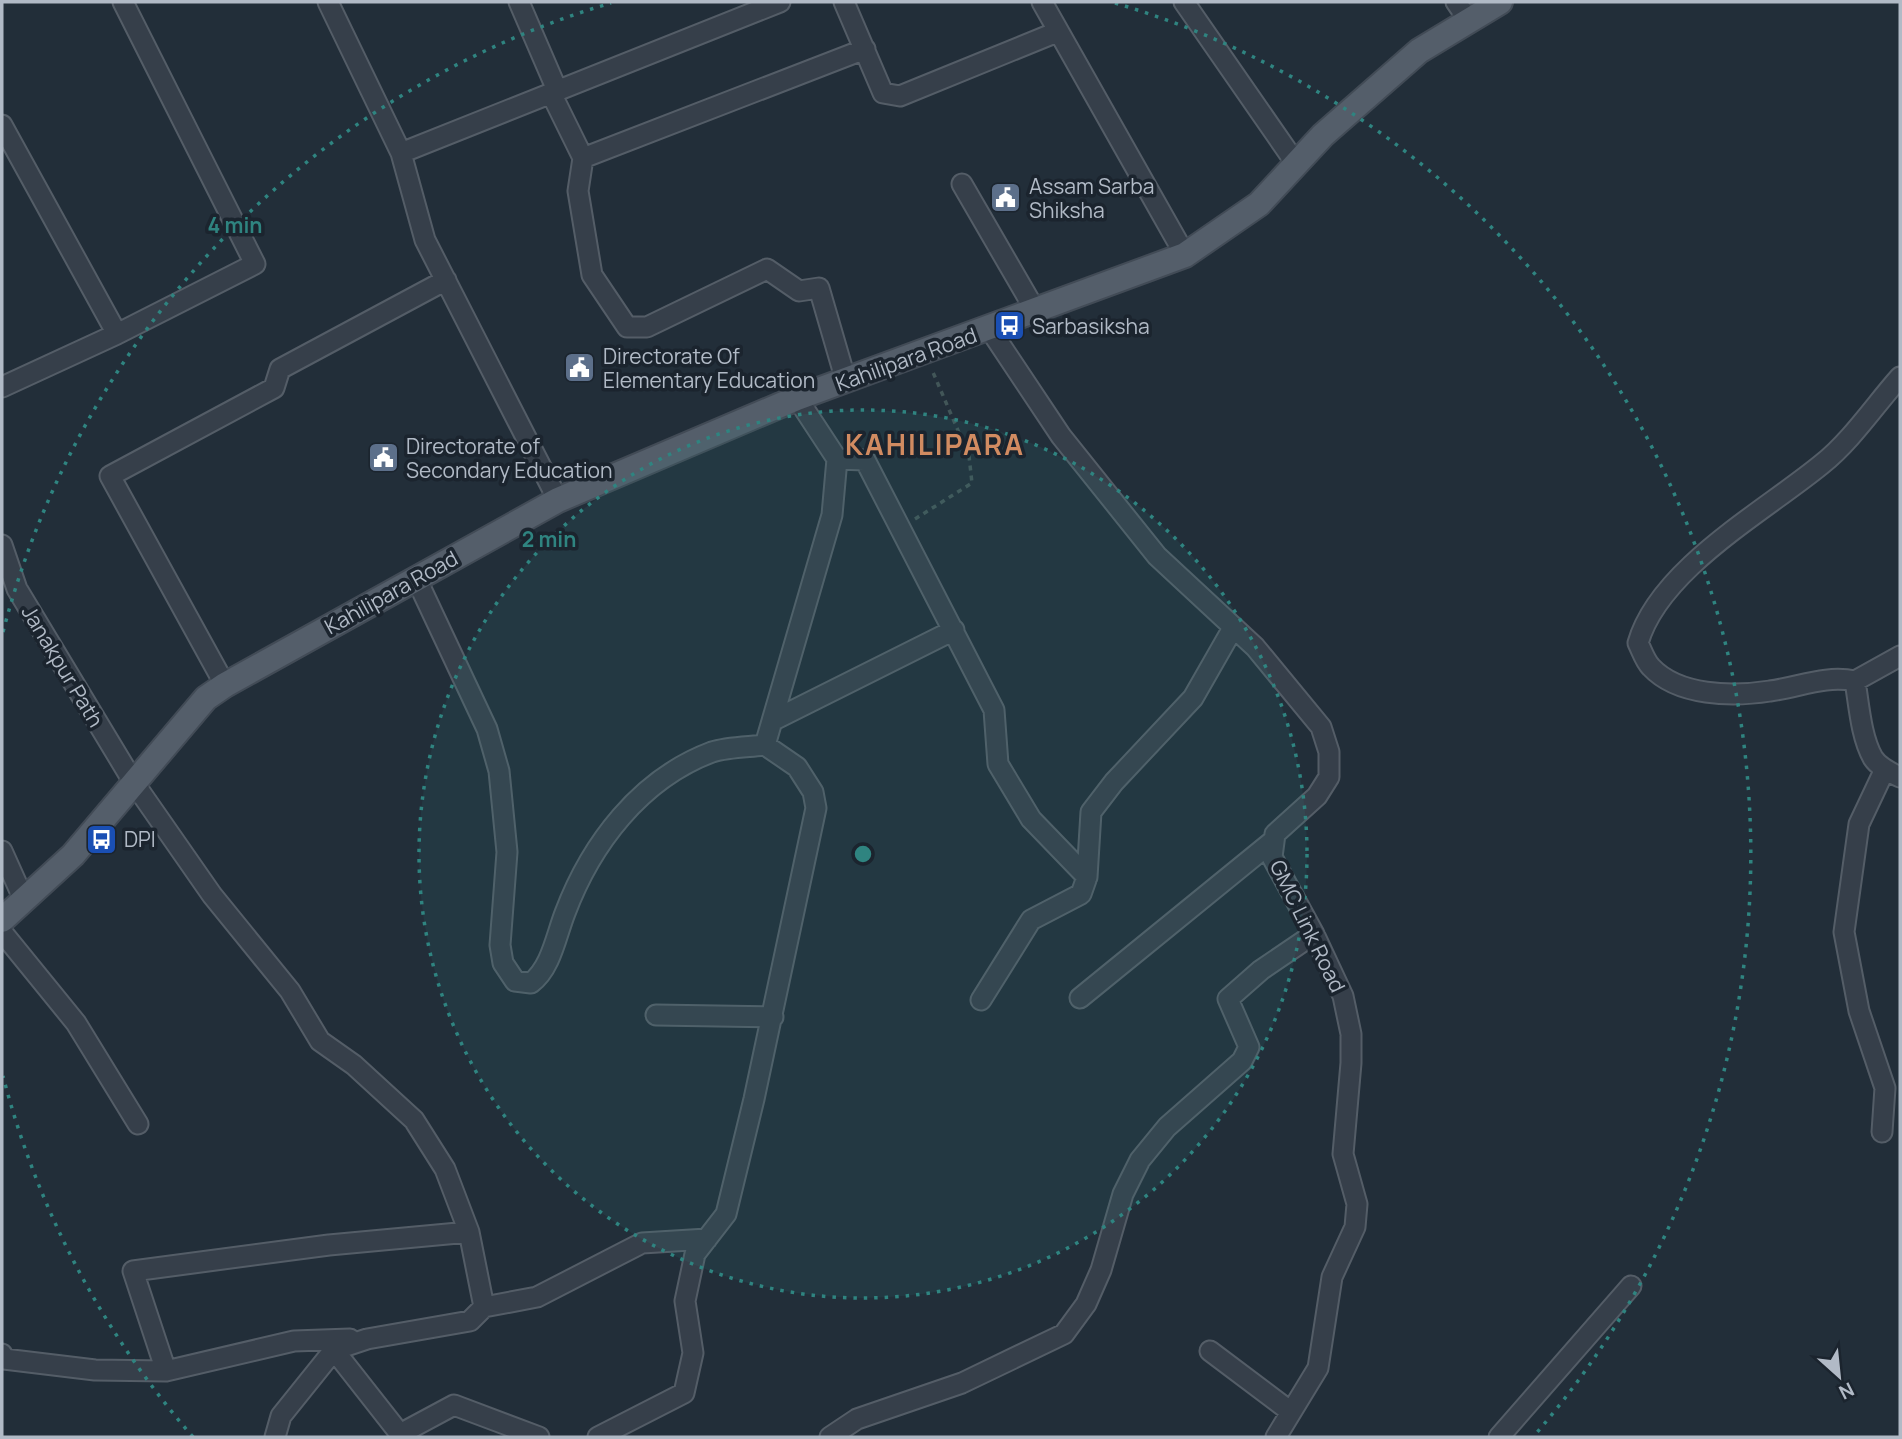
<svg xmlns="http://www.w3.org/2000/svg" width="1902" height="1439" font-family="Manrope,sans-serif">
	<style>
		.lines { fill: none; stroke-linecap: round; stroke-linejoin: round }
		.minor-casing { stroke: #545d67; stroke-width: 23 }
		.major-casing { stroke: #424b56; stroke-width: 28 }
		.path { stroke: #425658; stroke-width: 3.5; stroke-dasharray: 5 5; stroke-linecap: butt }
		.minor { stroke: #363f4a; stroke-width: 19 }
		.major { stroke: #545e6a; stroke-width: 24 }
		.ring { fill: none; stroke: #2f8480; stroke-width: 3.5; stroke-dasharray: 3.5 7 }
		.labels { text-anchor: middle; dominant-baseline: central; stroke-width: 7; stroke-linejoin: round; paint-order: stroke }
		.poi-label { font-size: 21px; fill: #b1bac6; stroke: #1b242e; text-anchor: start }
		.street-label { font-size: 21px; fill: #b1bac6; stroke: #1b242e }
		.district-label { font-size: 28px; font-weight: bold; letter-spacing: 2px; fill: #d18b61; stroke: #1b242e }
		.centre { fill: #2f8480; stroke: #1b242e; stroke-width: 3.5 }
		.ring-label { font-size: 21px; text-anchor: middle; font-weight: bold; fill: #2f8480; stroke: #1b242e; stroke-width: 7; stroke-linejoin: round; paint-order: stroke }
	</style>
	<rect width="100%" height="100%" fill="#222e39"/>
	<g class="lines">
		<defs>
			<path id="minor" d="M328 2 401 153 425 240 558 500
				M519 2 557 90
				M844 2 883 93 900 96 1057 32
				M1042 2 1185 255
				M1184 2 1297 165
				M1456 2 1469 21
				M551 93 583 158 578 191 592 275 627 327H647L767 269 799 291 819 288 846 381
				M2 125 117 334
				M401 153 780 2
				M583 158 865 49
				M962 184 1035 310
				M989 328 1061 436 1157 556 1255 647 1321 727 1329 752V777L1317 796 1275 834 1272 857 1314 934 1343 996 1351 1034V1063L1343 1154 1357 1204 1355 1227 1332 1277 1318 1368 1276 1437
				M1900 377C1875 405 1851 441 1822 464 1765 511 1659 569 1638 643 1642 651 1645 661 1651 667 1678 696 1732 697 1770 691 1800 687 1825 675 1855 681 1859 705 1861 737 1873 758 1879 767 1891 773 1900 777
				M2 387 117 334 255 264 123 2
				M837 459 865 460 994 710 998 764 1031 819 1087 877
				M2 545 17 589 134 783 212 895 290 991 320 1041 354 1065 414 1120 445 1169 469 1232 484 1307 470 1321 367 1339 334 1350 281 1416 275 1437
				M416 578 487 729 499 771 507 852 500 945 503 963 515 981 531 983C551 968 556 936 565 913 591 844 640 779 712 752 727 747 748 747 765 745L797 767 813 792 816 808 754 1099 726 1214 695 1254 685 1301 693 1353 684 1393 598 1437
				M1855 681 1900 656
				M225 685 110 476 274 388 280 369 446 280
				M772 721 954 630
				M765 745 832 515 837 459 797 398
				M2 851 24 900
				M2 932 76 1023 138 1124
				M1080 998 1274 840
				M981 1000 1031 920 1081 894 1087 877 1091 812 1114 782 1193 698 1233 628
				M656 1015 773 1017
				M1882 1132 1885 1088 1859 1011 1844 932 1859 824 1885 769
				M484 1307 537 1297 642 1243 707 1239
				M334 1350 400 1434 454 1405 539 1437
				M1210 1351 1291 1412
				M2 1354 4 1359 95 1370 166 1371 294 1341 350 1339
				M166 1371 133 1271 329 1245 469 1232
				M830 1437 857 1419 962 1383 1064 1334 1086 1304 1101 1270 1123 1194 1140 1160 1167 1127 1242 1061 1249 1047 1228 999 1261 970 1314 934
				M1499 1437 1631 1286"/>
			<path id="major" d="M2 920 73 855 206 698 225 685 558 500 797 398 1185 255 1259 204 1323 135 1419 51 1500 2"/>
		</defs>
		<use href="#minor" class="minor-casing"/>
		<use href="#major" class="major-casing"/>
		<path class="path" d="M915 519 972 483 969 456 932 370"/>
		<use href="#minor" class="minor"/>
		<use href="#major" class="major"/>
	</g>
	<circle cx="863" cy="854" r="444" fill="#2f8480" fill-opacity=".12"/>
	<g class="ring">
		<circle cx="863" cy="854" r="444"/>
		<path d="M193 1437A888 888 0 0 1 3 1076M3 632A888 888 0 0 1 611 3M1115 3A888 888 0 0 1 1533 1437"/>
	</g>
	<defs>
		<symbol id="civic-square" viewBox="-11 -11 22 22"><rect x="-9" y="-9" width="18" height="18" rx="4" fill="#5c6f8a" stroke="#1b242e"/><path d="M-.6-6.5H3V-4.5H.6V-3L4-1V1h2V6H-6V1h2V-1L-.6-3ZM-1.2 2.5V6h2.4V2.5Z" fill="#fff"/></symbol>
		<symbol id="bus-square" viewBox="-11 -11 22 22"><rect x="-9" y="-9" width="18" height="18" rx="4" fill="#1a4fb4" stroke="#1b242e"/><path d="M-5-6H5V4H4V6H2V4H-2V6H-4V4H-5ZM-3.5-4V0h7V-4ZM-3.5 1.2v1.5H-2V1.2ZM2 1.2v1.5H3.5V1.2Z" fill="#fff"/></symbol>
	</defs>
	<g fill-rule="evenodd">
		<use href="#civic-square" x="988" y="180" width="35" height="35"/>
		<use href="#bus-square" x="992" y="308" width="35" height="35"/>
		<use href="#civic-square" x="562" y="350" width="35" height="35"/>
		<use href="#civic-square" x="366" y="440" width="35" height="35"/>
		<use href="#bus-square" x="84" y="822" width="35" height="35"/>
	</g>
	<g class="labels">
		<g class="poi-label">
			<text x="1029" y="186">Assam Sarba<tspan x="1029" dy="24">Shiksha</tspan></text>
			<text x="1032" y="326">Sarbasiksha</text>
			<text x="603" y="356">Directorate Of<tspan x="603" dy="24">Elementary Education</tspan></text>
			<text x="406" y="446">Directorate of<tspan x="406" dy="24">Secondary Education</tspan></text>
			<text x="124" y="839">DPI</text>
		</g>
		<g class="street-label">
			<text transform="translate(906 359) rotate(-20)">Kahilipara Road</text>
			<text transform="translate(391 592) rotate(-29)">Kahilipara Road</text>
			<text transform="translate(63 666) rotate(59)">Janakpur Path</text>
			<text transform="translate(1308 926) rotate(64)">GMC Link Road</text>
		</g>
		<g class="district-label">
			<text x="935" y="444">KAHILIPARA</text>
		</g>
	</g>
	<circle cx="863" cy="854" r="10" class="centre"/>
	<g class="ring-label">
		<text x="235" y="233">4 min</text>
		<text x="549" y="547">2 min</text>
	</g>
	<rect width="1902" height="1439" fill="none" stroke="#b1bac6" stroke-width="7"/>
	<g transform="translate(1839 1376) rotate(153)" stroke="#1b242e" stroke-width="5" paint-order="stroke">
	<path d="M0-5L12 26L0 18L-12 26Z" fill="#b1bac6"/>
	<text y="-10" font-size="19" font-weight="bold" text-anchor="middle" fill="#b1bac6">N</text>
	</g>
</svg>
